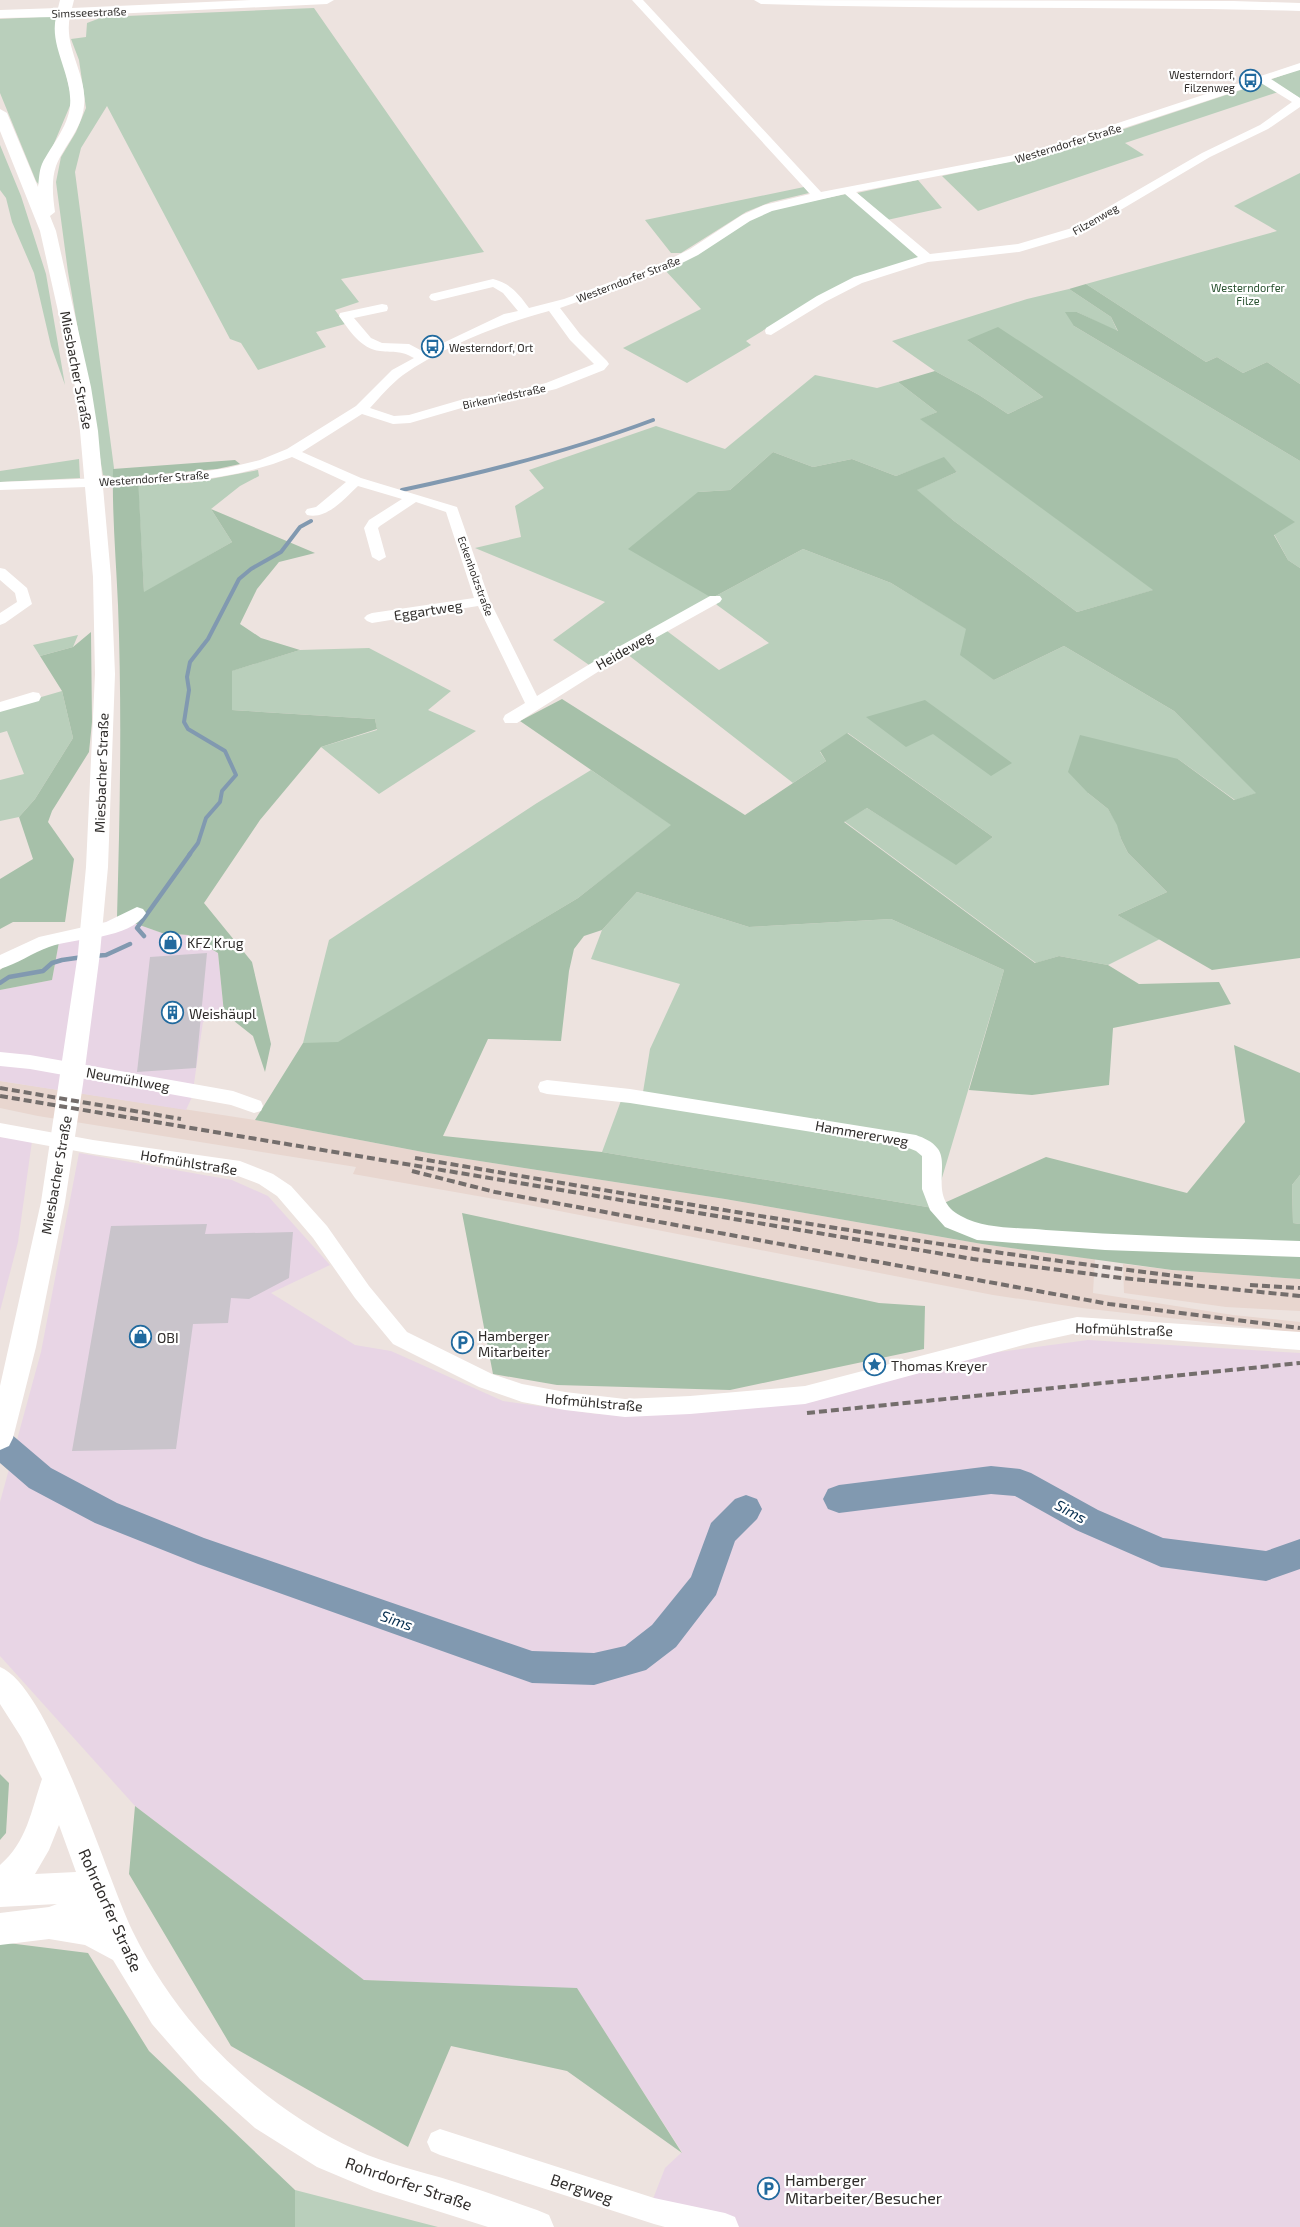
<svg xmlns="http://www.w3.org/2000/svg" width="1300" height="2227" font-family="'Exo 2',sans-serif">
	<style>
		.built { fill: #e8d6cf }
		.industrial { fill: #e8d5e5 }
		.green { fill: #b9cfbb }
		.forest { fill: #a6c0a9 }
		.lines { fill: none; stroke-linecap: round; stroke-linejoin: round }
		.stream-far1 { stroke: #8199b0; stroke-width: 4 }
		.stream { stroke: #8199b0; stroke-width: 4.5 }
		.river { fill: #8199b0; fill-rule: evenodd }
		.building { fill: #c9c4cb }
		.minor { fill: #fff; fill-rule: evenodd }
		.major { fill: #fff; fill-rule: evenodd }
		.rail { stroke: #746e6c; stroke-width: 4; stroke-dasharray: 8 4; stroke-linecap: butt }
		.labels { text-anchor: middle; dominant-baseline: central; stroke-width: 4.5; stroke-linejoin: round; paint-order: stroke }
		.far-street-label { font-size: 11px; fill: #2f2c2a; stroke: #fff }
		.far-poi-label { font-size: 11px; fill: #2f2c2a; stroke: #fff; text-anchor: end }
		.far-park-label { font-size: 11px; fill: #27502e; stroke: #fff }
		.street-label { font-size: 14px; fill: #2f2c2a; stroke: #fff }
		.poi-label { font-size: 14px; fill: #2f2c2a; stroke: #fff; text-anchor: start }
		.water-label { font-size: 15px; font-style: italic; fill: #062e4f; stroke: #fff }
		.near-street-label { font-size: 16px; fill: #2f2c2a; stroke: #fff }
		.near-poi-label { font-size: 16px; fill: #2f2c2a; stroke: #fff; text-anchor: start }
	</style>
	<rect width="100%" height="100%" fill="#ede3df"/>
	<path class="built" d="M0 1081 255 1120 428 1153 725 1199 982 1244 1095 1259 1093 1293 1233 1315 1300 1322V1333L1082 1308 993 1295 523 1204 353 1174 356 1167 38 1116 0 1108Z
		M1123 1264 1172 1270 1300 1279V1311L1226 1307 1124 1293Z"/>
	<path class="industrial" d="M117 917 162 933 188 935 218 953 224 1013 203 1022 192 1097 186 1110 0 1081V990L52 980 59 942Z
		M0 1137 32 1141 18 1242 0 1311Z
		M79 1153 232 1180 268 1196 330 1265 271 1293 355 1345 391 1351 503 1401 597 1414 635 1415 811 1402 984 1354 1088 1340 1300 1353V2227H717L651 2204 665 2168 682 2152 577 1989 364 1980 135 1806 0 1656V1502L41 1352Z"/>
	<path class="green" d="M314 8 484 252 341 279 359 302 335 310 345 324 316 332 326 347 258 370 241 343 230 339 107 106 81 148 75 172 114 468 113 477 103 475 68 272 56 182 61 157 76 132 86 108 79 60 71 39 86 37 87 23 103 17Z
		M59 16 66 74 72 101 50 153 39 185 36 181 0 93V19Z
		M1300 69V98L1269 80Z
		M1262 83 1281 91 1125 143 1144 155 978 211 942 176 1055 152Z
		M0 145 21 196 46 274 65 385 51 346 34 273 12 222 6 198 0 190Z
		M1300 173V384L1267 362 1243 373 1217 357 1206 362 1086 284 1277 231 1234 206Z
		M918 180 942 208 887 220 857 193Z
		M804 187 809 193 771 202 746 212 681 253H671L645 220Z
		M846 194 920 255 919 258 814 299 746 341 751 345 687 383 623 348 701 309 664 269 747 221 778 208Z
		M1069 289 1111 317 1118 332 1077 312 1074 326 1300 461V568L1288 560 1274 534 1294 522 967 340 1043 397 1008 414 979 395 935 371 892 341 1027 299Z
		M815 375 877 388 898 382 937 412 921 419 1154 590 1077 612 954 521 916 490 957 472 944 458 896 476 852 459 813 467 773 452 730 490 698 492 712 598 803 549 891 583 967 629 994 680 1064 646 1174 711 1257 793 1235 800 1178 759 1088 793 1108 809 1118 825 1121 839 1128 853 1167 892 1117 915 1160 939 1108 965 1059 956 1036 963 844 821 867 808 956 864 993 837 848 733 820 752 826 761 793 783 627 654 667 631 719 670 769 643 717 605 712 598 592 667 553 640 605 602 475 548 521 537 515 506 544 488 529 470 656 426 725 449Z
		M79 459 80 478 0 482V471Z
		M258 470 259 476 240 486 211 509 232 542 144 593 138 484 189 483Z
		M78 635 73 647 40 656 33 645Z
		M369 648 451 691 428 710 476 731 379 794 321 747 377 730 375 719 232 710 231 671 300 650Z
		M62 691 73 738 35 799 19 817 0 821V780L24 774 7 731 0 733V709Z
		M591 770 672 825 578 898 338 1043H303L329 940 537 803Z
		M637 892 749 927 891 919 1004 970 933 1208 602 1152 622 1098 643 1092 650 1049 680 984 591 959 602 930Z
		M1300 1175V1224L1293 1223 1292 1185Z
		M295 2190 438 2227H295Z"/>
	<path class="forest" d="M1086 284 1206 362 1217 357 1243 373 1267 362 1300 384V461L1074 326 1065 312H1077L1118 331 1111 317 1069 289Z
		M998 327 1295 522 1274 535 1288 560 1300 568V958L1212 970 1117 915 1167 892 1128 853 1121 839 1117 825 1108 809 1088 793 1068 772 1080 735 1178 759 1234 800 1256 793 1174 711 1064 646 994 680 960 655 966 629 891 583 803 549 712 598 628 549 698 492 730 490 773 452 813 467 852 459 896 476 944 457 957 472 917 490 954 521 1077 612 1153 590 920 419 937 412 898 382 935 371 979 395 1008 414 1043 397 967 340Z
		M235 460 240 464 217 469 138 476 144 592 232 542 211 509 315 553 279 562 257 589 240 624 261 638 300 650 232 671V710L375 719 377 729 321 747 260 820 204 903 252 962 271 1044 265 1072 253 1036 224 1013 218 953 188 935 162 933 117 917C120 813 122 709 118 605 116 560 112 514 113 469Z
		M91 632 92 722 89 752 52 811 48 822 74 859 65 922H13L0 929V879L33 859 19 817 35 799 73 738 62 691 40 656 73 647Z
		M562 699 745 815 826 761 820 751 847 733 993 837 956 865 867 808 844 822 1035 963 1059 956 1108 965 1139 984 1219 982 1231 1004 1113 1028 1109 1085 1032 1095 969 1090 1004 970 891 919 749 927 637 892 602 930 584 936 574 949 569 971 561 1041 488 1039 443 1136 602 1152 933 1208 1046 1157 1187 1193 1245 1122 1234 1045 1300 1073V1175L1292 1185 1293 1223 1300 1224V1279L1172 1270 982 1244 725 1199 428 1153 255 1120 303 1043 338 1042 578 898 671 825 520 721Z
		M925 700 1012 763 991 776 933 734 906 747 866 717Z
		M59 942 52 980 0 990V970L16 957Z
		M462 1213 879 1303 925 1306 924 1349 730 1390 557 1385 493 1374Z
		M0 1774 9 1783 6 1833 0 1840Z
		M135 1806 364 1980 577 1988 682 2153 567 2071 451 2046 408 2147 231 2046 129 1874Z
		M8 1943 88 1953 149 2051 295 2190V2227H0V1944Z"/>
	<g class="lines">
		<path class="stream-far1" d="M402 490C487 472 571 451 653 420
			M189 855 198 843 206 818 220 802 222 791 236 775 225 751 188 729 184 722 189 690 187 677 190 662 208 639 239 579 251 569 281 552 300 527 311 521"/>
		<path class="stream" d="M144 936 137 928 190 854
			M94 956 106 955 130 944
			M0 983 9 977 43 971 52 963 62 960 83 957"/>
		<path class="river" d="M0 1431 11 1434 51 1468 117 1503 204 1538 532 1651 594 1653 625 1646 652 1625 691 1577 711 1523 735 1499 746 1495 757 1499 762 1509 757 1519 735 1541 716 1595 676 1647 646 1670 594 1685 532 1683 198 1564 95 1523 29 1488 0 1463Z
			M991 1466 1020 1469 1031 1473 1098 1510 1163 1538 1266 1551 1300 1539V1569L1266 1581 1161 1567 1076 1530 1015 1496 991 1494 839 1513 828 1509 823 1499 828 1489 839 1485Z"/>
	</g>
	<path class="building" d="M207 953 196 1068 137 1072 150 957Z
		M207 1224 205 1234 293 1232 289 1278 249 1299 231 1298 228 1323 193 1324 176 1449 72 1451 111 1226Z"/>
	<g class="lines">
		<path class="minor" d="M632 0H643L821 192 1030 152 1300 63V70L1271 79 1300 98V107L1268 129 1210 157 1080 234 1019 252 928 262 862 283 825 302 771 335 766 334 765 331 766 328 817 296 854 277 918 257 845 194 772 211 750 221 698 255 668 270 560 308 580 334 607 361 609 364 604 370 556 389 507 401 465 407 410 423 393 424 362 414 302 452 361 478 457 507 490 601 537 696 613 650 710 596H720L722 599 720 602 623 656 517 723H505L503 719 505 715 525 703 478 606 372 623 367 621 364 618 367 615 372 613 474 598 446 512 416 502 380 526 378 528 386 557 379 561 372 557 364 528 369 520 402 499 358 486C345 498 327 520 307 515L305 512 307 509 316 507 346 482 292 457C235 480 175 483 115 486 77 487 38 489 0 490V482L180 475 227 468 260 460 287 449 356 406 392 370 414 358C400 350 395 353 380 351 361 349 349 330 339 316L340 313 382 304 387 305 388 308 387 311 354 318 371 338 382 343 409 344 424 352 504 314 518 311 503 293 493 287 435 301 431 300 429 297 431 294 493 279C510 283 519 294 529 308L564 299 660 264 690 249 742 215 764 205 810 194ZM1261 83 1292 102 1260 125 1202 153 1072 228 1018 244 930 254 856 192 1036 157ZM549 311 570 340 594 364 546 383 507 393 464 399 409 415 394 416 370 408C380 397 391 384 403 375 443 347 502 323 549 311Z
			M0 568 5 569 27 588 32 604 5 623 0 625V613L17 602 15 593 0 580Z
			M33 692 39 693 41 697 39 701 0 712V702Z
			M137 907 143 909 146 913C130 940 76 937 49 947 32 953 17 964 0 969V955L39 937 106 922Z
			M0 1052 30 1055 233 1091 261 1101 263 1106 261 1111 254 1113 231 1105 30 1069 0 1066Z
			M547 1080 630 1089 916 1135C924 1138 932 1141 938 1149 950 1166 928 1199 961 1216 986 1230 1019 1227 1046 1230 1131 1236 1215 1238 1300 1241V1257L1105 1250 977 1240 945 1227 930 1210 922 1189V1156L916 1151 906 1147 630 1103 547 1094 540 1092 538 1087 540 1082Z
			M0 1123 93 1140 240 1161 273 1174 291 1186 327 1226 369 1286 407 1332 492 1374 522 1384 565 1392 625 1399 690 1396 805 1386 1031 1327 1077 1317 1300 1332V1350L1077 1333 1031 1343 805 1404 690 1414 625 1417 565 1410 522 1402 479 1387 393 1344 355 1298 313 1238 277 1196 259 1184 238 1176 93 1154 0 1137Z
			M440 2129 654 2198 725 2213 735 2217 739 2227H665L654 2224 440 2155 431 2151 427 2142 431 2133Z"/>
		<path class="major" d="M60 0H74L72 8 251 0H334L327 4 70 16C63 48 88 75 84 106 82 129 64 146 56 166 51 181 53 197 55 212L50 216 56 231 91 387 98 431 111 577 115 674 108 867 100 953 83 1084 65 1202 36 1347 13 1438 9 1446 0 1450V1386L41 1202 78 953 86 867 95 674 93 577 80 431 75 387 40 231 0 131V109L7 113 38 187C39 180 39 171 42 164 51 146 68 127 70 106 73 75 49 47 56 17L0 18V10L58 8Z
			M754 0 1233 1 1300 3V11C1120 6 941 10 761 4Z
			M0 1667C50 1687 107 1879 133 1932 150 1967 173 2001 198 2030 241 2079 296 2123 356 2150 386 2164 420 2171 452 2181 481 2190 509 2200 537 2210L549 2215 554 2227H488L374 2191 317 2167 255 2128 200 2079 152 2024 113 1960 85 1945 49 1939 0 1945V1913L49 1907 57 1904 0 1907V1865C27 1842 31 1811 42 1779L21 1737 0 1704ZM59 1825 76 1872 35 1874 49 1850Z"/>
		<path class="rail" d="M0 1088 181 1119
			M0 1096 973 1259 1122 1278 1300 1296
			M415 1158C674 1202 932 1247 1193 1278
			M412 1171 495 1192 1109 1304 1300 1328
			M1250 1285 1300 1288
			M807 1413 1300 1363"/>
	</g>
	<defs>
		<symbol id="bus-ring" viewBox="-11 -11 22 22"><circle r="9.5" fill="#fff" stroke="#216a9e" stroke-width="1.5"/><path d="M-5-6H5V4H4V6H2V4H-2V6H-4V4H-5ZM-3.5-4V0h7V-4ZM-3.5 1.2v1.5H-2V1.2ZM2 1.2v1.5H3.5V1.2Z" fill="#216a9e"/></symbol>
		<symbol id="shop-ring" viewBox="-11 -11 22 22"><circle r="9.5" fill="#fff" stroke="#216a9e" stroke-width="1.5"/><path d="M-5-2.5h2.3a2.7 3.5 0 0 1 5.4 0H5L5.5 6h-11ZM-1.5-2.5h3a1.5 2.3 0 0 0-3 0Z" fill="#216a9e"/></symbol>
		<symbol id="building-ring" viewBox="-11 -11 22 22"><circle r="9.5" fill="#fff" stroke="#216a9e" stroke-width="1.5"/><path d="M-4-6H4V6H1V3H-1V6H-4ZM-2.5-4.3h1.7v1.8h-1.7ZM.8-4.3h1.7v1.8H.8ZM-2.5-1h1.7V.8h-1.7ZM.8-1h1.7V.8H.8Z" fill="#216a9e"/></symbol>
		<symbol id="parking-ring" viewBox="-11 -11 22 22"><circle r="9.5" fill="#fff" stroke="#216a9e" stroke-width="1.5"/><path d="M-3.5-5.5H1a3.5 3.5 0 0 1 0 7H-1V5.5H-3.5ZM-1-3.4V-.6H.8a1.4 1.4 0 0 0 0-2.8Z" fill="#216a9e"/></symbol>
		<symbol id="sight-ring" viewBox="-11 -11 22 22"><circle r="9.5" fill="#fff" stroke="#216a9e" stroke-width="1.5"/><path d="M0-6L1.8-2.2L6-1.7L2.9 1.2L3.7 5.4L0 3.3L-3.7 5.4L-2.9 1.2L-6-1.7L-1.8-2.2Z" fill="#216a9e"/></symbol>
	</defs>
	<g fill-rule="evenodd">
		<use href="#bus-ring" x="1238" y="68" width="25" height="25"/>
		<use href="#bus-ring" x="420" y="334" width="25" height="25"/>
		<use href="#shop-ring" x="158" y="930" width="25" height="25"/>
		<use href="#building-ring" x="160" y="1000" width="25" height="25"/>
		<use href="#shop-ring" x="128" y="1324" width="25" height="25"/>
		<use href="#parking-ring" x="450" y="1330" width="25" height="25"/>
		<use href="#sight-ring" x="862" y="1352" width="25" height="25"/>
		<use href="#parking-ring" x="756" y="2176" width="25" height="25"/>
	</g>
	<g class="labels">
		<g class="far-street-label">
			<text transform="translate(89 12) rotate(-2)">Simsseestraße</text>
			<text transform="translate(1068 143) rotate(-17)">Westerndorfer Straße</text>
			<text transform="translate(1095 219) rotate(-30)">Filzenweg</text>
			<text transform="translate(628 279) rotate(-21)">Westerndorfer Straße</text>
			<text transform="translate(504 396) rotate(-12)">Birkenriedstraße</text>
			<text transform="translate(154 478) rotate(-4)">Westerndorfer Straße</text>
			<text transform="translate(476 576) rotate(70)">Eckenholzstraße</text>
		</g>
		<g class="far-poi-label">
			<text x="1235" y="74">Westerndorf,<tspan x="1235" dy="13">Filzenweg</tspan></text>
			<text x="449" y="347" text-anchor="start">Westerndorf, Ort</text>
		</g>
		<g class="far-park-label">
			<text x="1248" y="287">Westerndorfer<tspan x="1248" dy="13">Filze</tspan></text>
		</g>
		<g class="street-label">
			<text transform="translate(77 370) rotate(79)">Miesbacher Straße</text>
			<text transform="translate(428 610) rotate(-9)">Eggartweg</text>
			<text transform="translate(624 650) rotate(-30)">Heideweg</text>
			<text transform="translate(101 773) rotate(-88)">Miesbacher Straße</text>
			<text transform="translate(128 1079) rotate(10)">Neumühlweg</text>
			<text transform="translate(862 1133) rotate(10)">Hammererweg</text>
			<text transform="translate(189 1162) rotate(9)">Hofmühlstraße</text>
			<text transform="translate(56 1175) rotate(-80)">Miesbacher Straße</text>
			<text transform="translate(1124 1329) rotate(2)">Hofmühlstraße</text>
			<text transform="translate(594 1402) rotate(5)">Hofmühlstraße</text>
		</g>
		<g class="poi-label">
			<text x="187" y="942">KFZ Krug</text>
			<text x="189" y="1013">Weishäupl</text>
			<text x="478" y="1335">Hamberger<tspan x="478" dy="16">Mitarbeiter</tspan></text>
			<text x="157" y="1337">OBI</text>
			<text x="891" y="1365">Thomas Kreyer</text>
		</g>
		<g class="water-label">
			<text transform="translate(1071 1511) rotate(28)">Sims</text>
			<text transform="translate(397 1620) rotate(19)">Sims</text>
		</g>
		<g class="near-street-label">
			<text transform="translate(111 1910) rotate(66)">Rohrdorfer Straße</text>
			<text transform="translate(409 2183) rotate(19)">Rohrdorfer Straße</text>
			<text transform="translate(582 2188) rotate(18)">Bergweg</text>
		</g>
		<g class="near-poi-label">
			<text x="785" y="2179">Hamberger<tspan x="785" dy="18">Mitarbeiter/Besucher</tspan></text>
		</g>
	</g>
</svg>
